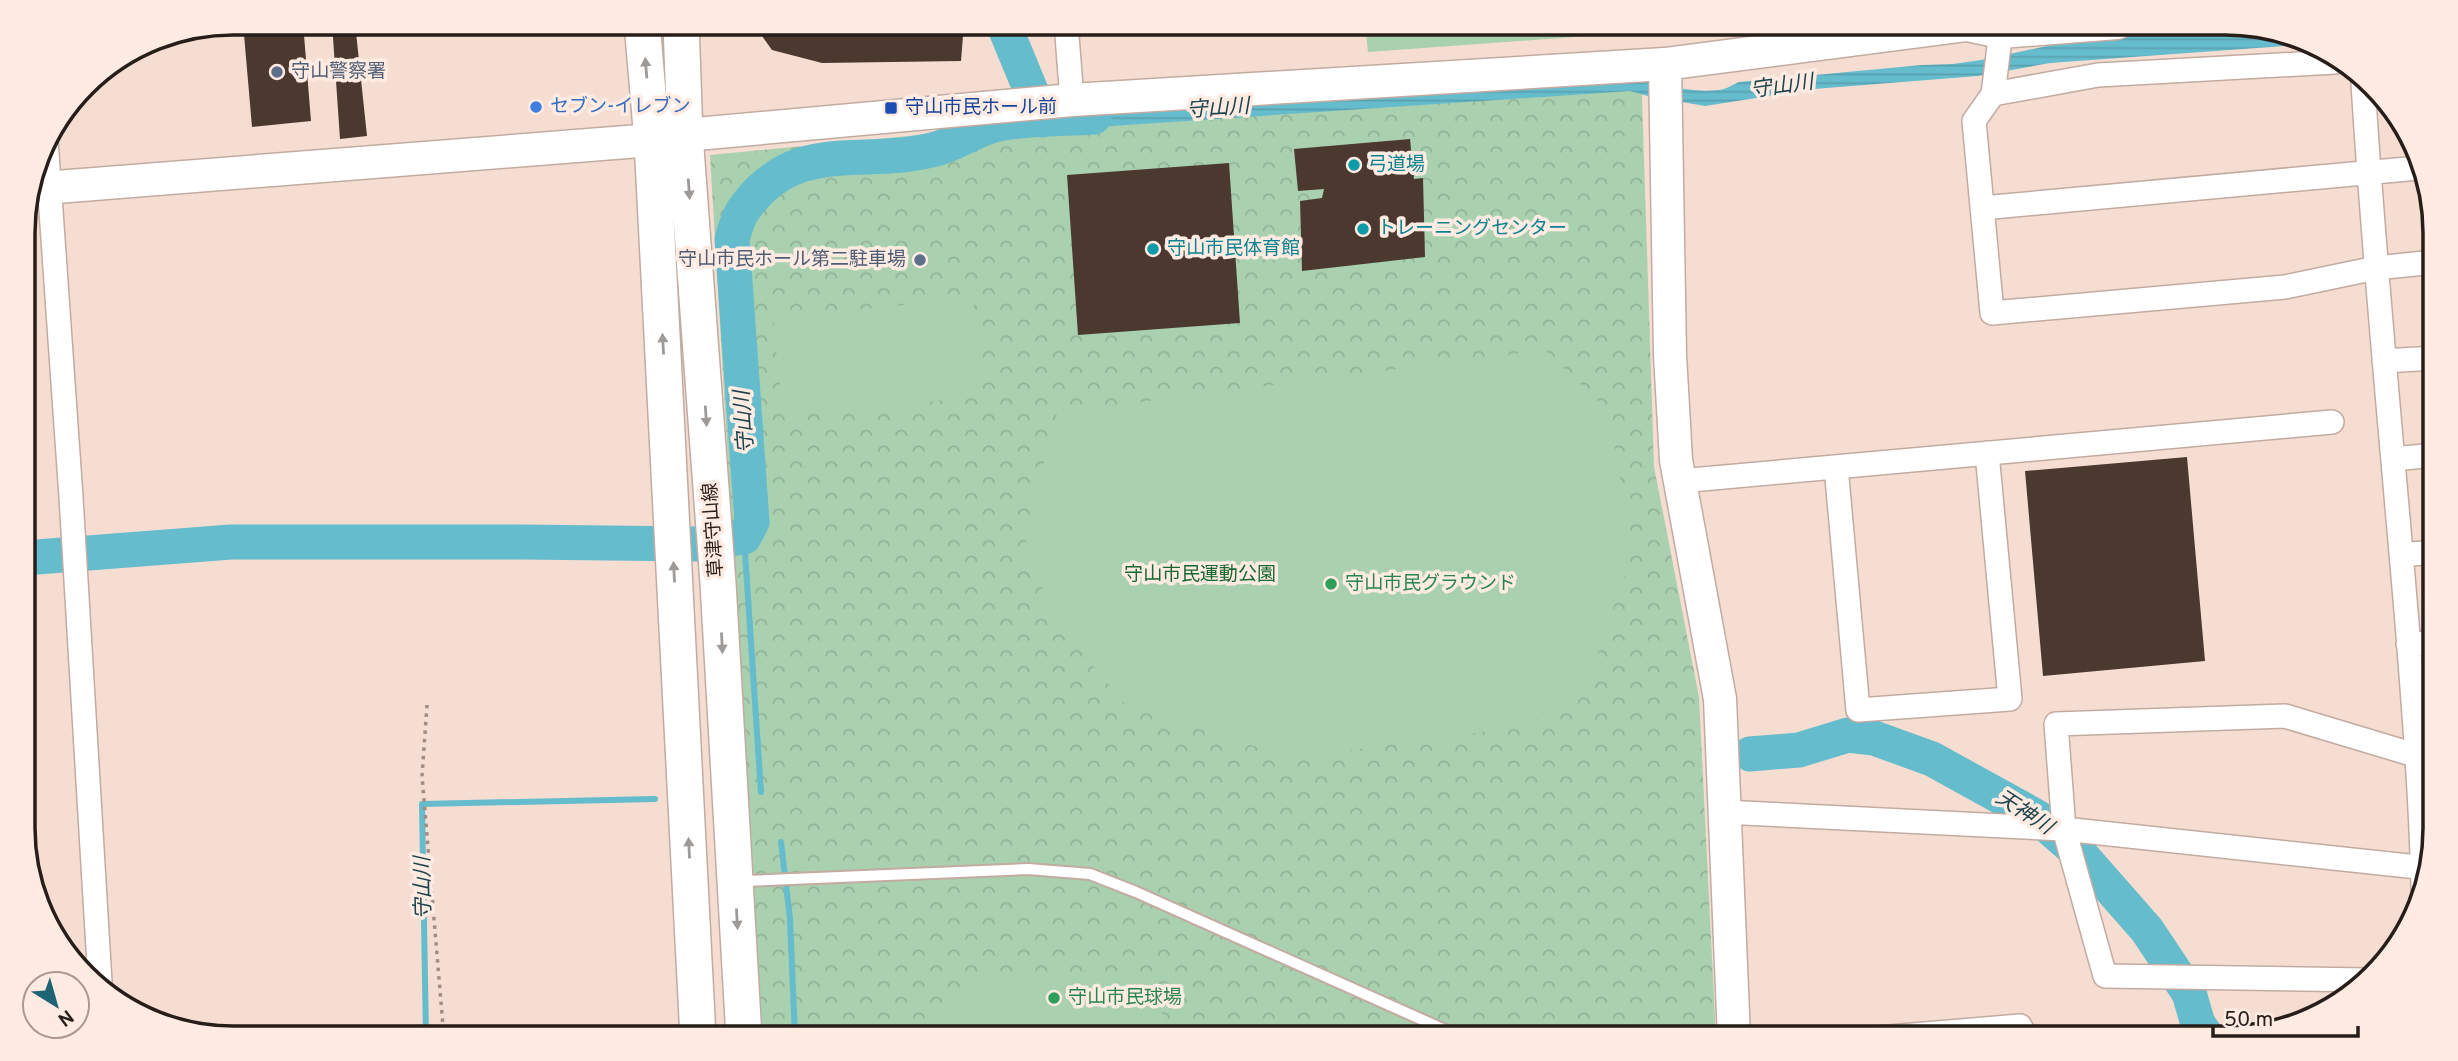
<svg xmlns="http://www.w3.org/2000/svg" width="2458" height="1061" font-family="Overpass,'Noto Sans JP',sans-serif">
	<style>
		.forest { fill: url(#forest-crowns) }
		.garden { fill: #a9d0af }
		.water { fill: url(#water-rules) }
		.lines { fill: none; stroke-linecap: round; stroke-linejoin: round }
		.stream { stroke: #65bccd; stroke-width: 6 }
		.river { stroke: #65bccd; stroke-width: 35 }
		.building { fill: #4b3930 }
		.lane-casing { stroke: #c2aba1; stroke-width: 14 }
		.street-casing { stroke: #c2aba1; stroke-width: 26 }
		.secondary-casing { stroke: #c2aba1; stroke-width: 35 }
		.primary-casing { stroke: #c2aba1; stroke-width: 38 }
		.path { stroke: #9f8d85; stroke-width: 3.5; stroke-dasharray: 3.5 5; stroke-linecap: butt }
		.lane { stroke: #fff; stroke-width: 10 }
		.street { stroke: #fff; stroke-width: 23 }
		.secondary { stroke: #fff; stroke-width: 32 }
		.primary { stroke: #fff; stroke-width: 35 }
		.oneway { fill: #9e9a98 }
		.service-dot { fill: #5c6f8a; stroke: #ffebe2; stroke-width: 2.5 }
		.shop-dot { fill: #3f7fe0; stroke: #ffebe2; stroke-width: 2.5 }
		.transit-dot { fill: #1a4fb4; stroke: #ffebe2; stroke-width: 2.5 }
		.culture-dot { fill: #0f9aa8; stroke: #ffebe2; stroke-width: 2.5 }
		.leisure-dot { fill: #2e9e5b; stroke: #ffebe2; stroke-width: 2.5 }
		.labels { text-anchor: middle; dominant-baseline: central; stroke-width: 7; stroke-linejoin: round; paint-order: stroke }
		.service-label { font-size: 19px; fill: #4e5e75; stroke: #ffebe2; text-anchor: start }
		.shop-label { font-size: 19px; fill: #366cbe; stroke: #ffebe2; text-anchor: start }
		.transit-label { font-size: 19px; fill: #164399; stroke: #ffebe2; text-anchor: start }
		.culture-label { font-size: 19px; fill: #0d838f; stroke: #ffebe2; text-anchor: start }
		.street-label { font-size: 19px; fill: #271e1a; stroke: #ffebe2 }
		.park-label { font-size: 19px; fill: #156830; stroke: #ffebe2 }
		.leisure-label { font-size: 19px; fill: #27864d; stroke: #ffebe2; text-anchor: start }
		.water-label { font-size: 21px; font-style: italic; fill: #1c444c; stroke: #ffebe2 }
		.rim { fill: none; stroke: #271e1a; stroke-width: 3.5 }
	</style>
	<defs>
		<pattern id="forest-crowns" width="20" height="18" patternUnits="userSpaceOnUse" patternTransform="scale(1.75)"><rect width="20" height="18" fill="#a9d0af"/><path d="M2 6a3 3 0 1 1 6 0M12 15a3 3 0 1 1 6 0" fill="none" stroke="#91b296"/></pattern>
		<pattern id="water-rules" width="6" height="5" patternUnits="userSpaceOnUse" patternTransform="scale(1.75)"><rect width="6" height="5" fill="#65bccd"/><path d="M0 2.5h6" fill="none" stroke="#58a1af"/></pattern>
	</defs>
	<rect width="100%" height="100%" fill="#f5ddd2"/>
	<path class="forest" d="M1641 66 1654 467 1699 697 1716 1038H762L710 155Z"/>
	<path class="garden" d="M1365 23H1656V31L1368 52Z
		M973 298 983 396 783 417 773 318Z
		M1545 350 1608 411 1633 550 1589 680 1527 726 1292 758 1127 706 1052 617 1025 537 1057 413Z
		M992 974 1143 980 1176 1038H919L928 1015Z"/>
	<path class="water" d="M2254 29 2305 39 2312 44 2050 63 1978 76 1814 89 1705 106 1648 96 1630 91 1052 130 1046 112 1631 72C1655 85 1690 93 1718 90 1725 90 1732 85 1739 82L1922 65 1953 64 1981 60 2080 39Z"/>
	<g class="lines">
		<path class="stream" d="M744 537 761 792
			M781 842 790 919 795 1038
			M426 1038 422 804 655 799"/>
		<path class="river" d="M1003 23 1043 120
			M24 558 231 542H522L695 544 744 537 752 522 732 239C735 229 738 217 744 209 798 134 865 170 939 148 959 142 978 128 998 124 1029 118 1063 119 1094 117
			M1750 754 1799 750 1848 735 1874 738 1932 759 2037 817 2082 856 2147 930 2189 993 2198 1024 2208 1038"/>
	</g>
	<path class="building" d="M243 23H303L311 121 252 127Z
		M332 23H355L367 136 340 139Z
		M761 23H792L793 31V23H964L961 61 822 63 772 50 762 36 760 30Z
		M1410 139 1414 179 1423 178 1425 257 1302 271 1300 201 1322 198 1324 189 1298 191 1294 149Z
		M1229 163 1240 323 1078 335 1067 175Z
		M2187 457 2205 661 2043 676 2025 471Z"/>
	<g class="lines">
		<defs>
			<path id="lane" d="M745 881 1028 869 1090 874 1136 892 1463 1038"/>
			<path id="street" d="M1066 23 1072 100
				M2002 23 1993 94 1974 121 1992 313 2285 287 2376 268 2434 262
				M2363 83C2374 263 2392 443 2407 623 2414 712 2421 799 2423 888
				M1993 94 2098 75 2335 62
				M46 139 71 497 100 982
				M1982 208 2418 168
				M2384 361 2434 358
				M2394 459 2434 455
				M1836 467 1858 710 2010 699 1987 453
				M1680 481 2332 422
				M2401 555 2434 552
				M2408 644 2435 643
				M1723 812 2064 829 2427 868
				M2367 980 2105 976 2064 829 2056 724 2285 716 2418 756 2435 755
				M1877 1038 2020 1026 2027 1038"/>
			<path id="secondary" d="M1665 64 1670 355 1676 460 1720 699 1734 1038
				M31 189 652 140 685 135 1072 100 1665 64 1967 25 2001 32 2117 23"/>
			<path id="primary" d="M642 23 652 140 698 1038
				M681 23 685 135 718 583 744 1038"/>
		</defs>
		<use href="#lane" class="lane-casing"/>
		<use href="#street" class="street-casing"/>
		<use href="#secondary" class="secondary-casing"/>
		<use href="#primary" class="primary-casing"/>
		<path class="path" d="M1664 23V38
			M427 705 422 776 444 1038"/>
		<use href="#lane" class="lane"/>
		<use href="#street" class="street"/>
		<use href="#secondary" class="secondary"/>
		<use href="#primary" class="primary"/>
	</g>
	<defs><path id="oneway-solid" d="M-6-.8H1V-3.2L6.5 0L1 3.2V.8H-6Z" transform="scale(1.75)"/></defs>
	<g class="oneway">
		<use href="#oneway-solid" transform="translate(646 68) rotate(-95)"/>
		<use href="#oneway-solid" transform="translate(689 189) rotate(86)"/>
		<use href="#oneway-solid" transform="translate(663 344) rotate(-93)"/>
		<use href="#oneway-solid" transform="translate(706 416) rotate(86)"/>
		<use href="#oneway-solid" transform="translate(674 572) rotate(-93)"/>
		<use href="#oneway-solid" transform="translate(722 643) rotate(87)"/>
		<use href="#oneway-solid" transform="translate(689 848) rotate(-93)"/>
		<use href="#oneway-solid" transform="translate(737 919) rotate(87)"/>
	</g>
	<g class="service-dot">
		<circle cx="277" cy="72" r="7"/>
		<circle cx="920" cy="260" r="7"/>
	</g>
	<circle class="shop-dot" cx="536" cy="107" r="7"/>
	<rect class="transit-dot" x="884" y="101" width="14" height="14" rx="3.5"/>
	<g class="culture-dot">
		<circle cx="1354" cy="165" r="7"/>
		<circle cx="1363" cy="229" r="7"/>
		<circle cx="1153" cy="249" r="7"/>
	</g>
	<g class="leisure-dot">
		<circle cx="1331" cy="584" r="7"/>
		<circle cx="1054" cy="998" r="7"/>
	</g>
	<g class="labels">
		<g class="service-label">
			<text x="291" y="72">守山警察署</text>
			<text x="906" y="260" text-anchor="end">守山市民ホール第二駐車場</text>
		</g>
		<g class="shop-label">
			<text x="550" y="107">セブン-イレブン</text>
		</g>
		<g class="transit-label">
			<text x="905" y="108">守山市民ホール前</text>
		</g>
		<g class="culture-label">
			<text x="1368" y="165">弓道場</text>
			<text x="1377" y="229">トレーニングセンター</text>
			<text x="1167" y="249">守山市民体育館</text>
		</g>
		<g class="street-label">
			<text transform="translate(714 530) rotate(-94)">草津守山線</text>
		</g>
		<g class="park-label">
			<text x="1200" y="575">守山市民運動公園</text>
		</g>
		<g class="leisure-label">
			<text x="1345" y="584">守山市民グラウンド</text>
			<text x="1068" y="998">守山市民球場</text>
		</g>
		<g class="water-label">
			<text transform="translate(1782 87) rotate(-8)">守山川</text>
			<text transform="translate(1218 109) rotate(-4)">守山川</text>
			<text transform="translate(745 422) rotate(-94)">守山川</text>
			<text transform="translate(2024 813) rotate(33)">天神川</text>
			<text transform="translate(424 888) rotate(-91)">守山川</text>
		</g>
	</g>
	<path d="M0 0H2458V1061H0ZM233 35H2225A198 198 0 0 1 2423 233V828A198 198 0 0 1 2225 1026H233A198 198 0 0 1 35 828V233A198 198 0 0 1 233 35Z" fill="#ffebe2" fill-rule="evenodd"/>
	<path class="rim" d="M233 35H2225A198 198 0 0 1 2423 233V828A198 198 0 0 1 2225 1026H233A198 198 0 0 1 35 828V233A198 198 0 0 1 233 35Z"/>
	<g transform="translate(56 1005) rotate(143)"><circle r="33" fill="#ffebe2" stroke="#a99992" stroke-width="2"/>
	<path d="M0-5L12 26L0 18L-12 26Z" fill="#1d6474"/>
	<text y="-10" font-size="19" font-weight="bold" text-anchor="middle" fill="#271e1a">N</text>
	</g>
	<path d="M2213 1026v10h145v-10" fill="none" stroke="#271e1a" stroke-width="3.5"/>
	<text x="2224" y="1026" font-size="21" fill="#271e1a" stroke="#ffebe2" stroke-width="5" paint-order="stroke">50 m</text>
</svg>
